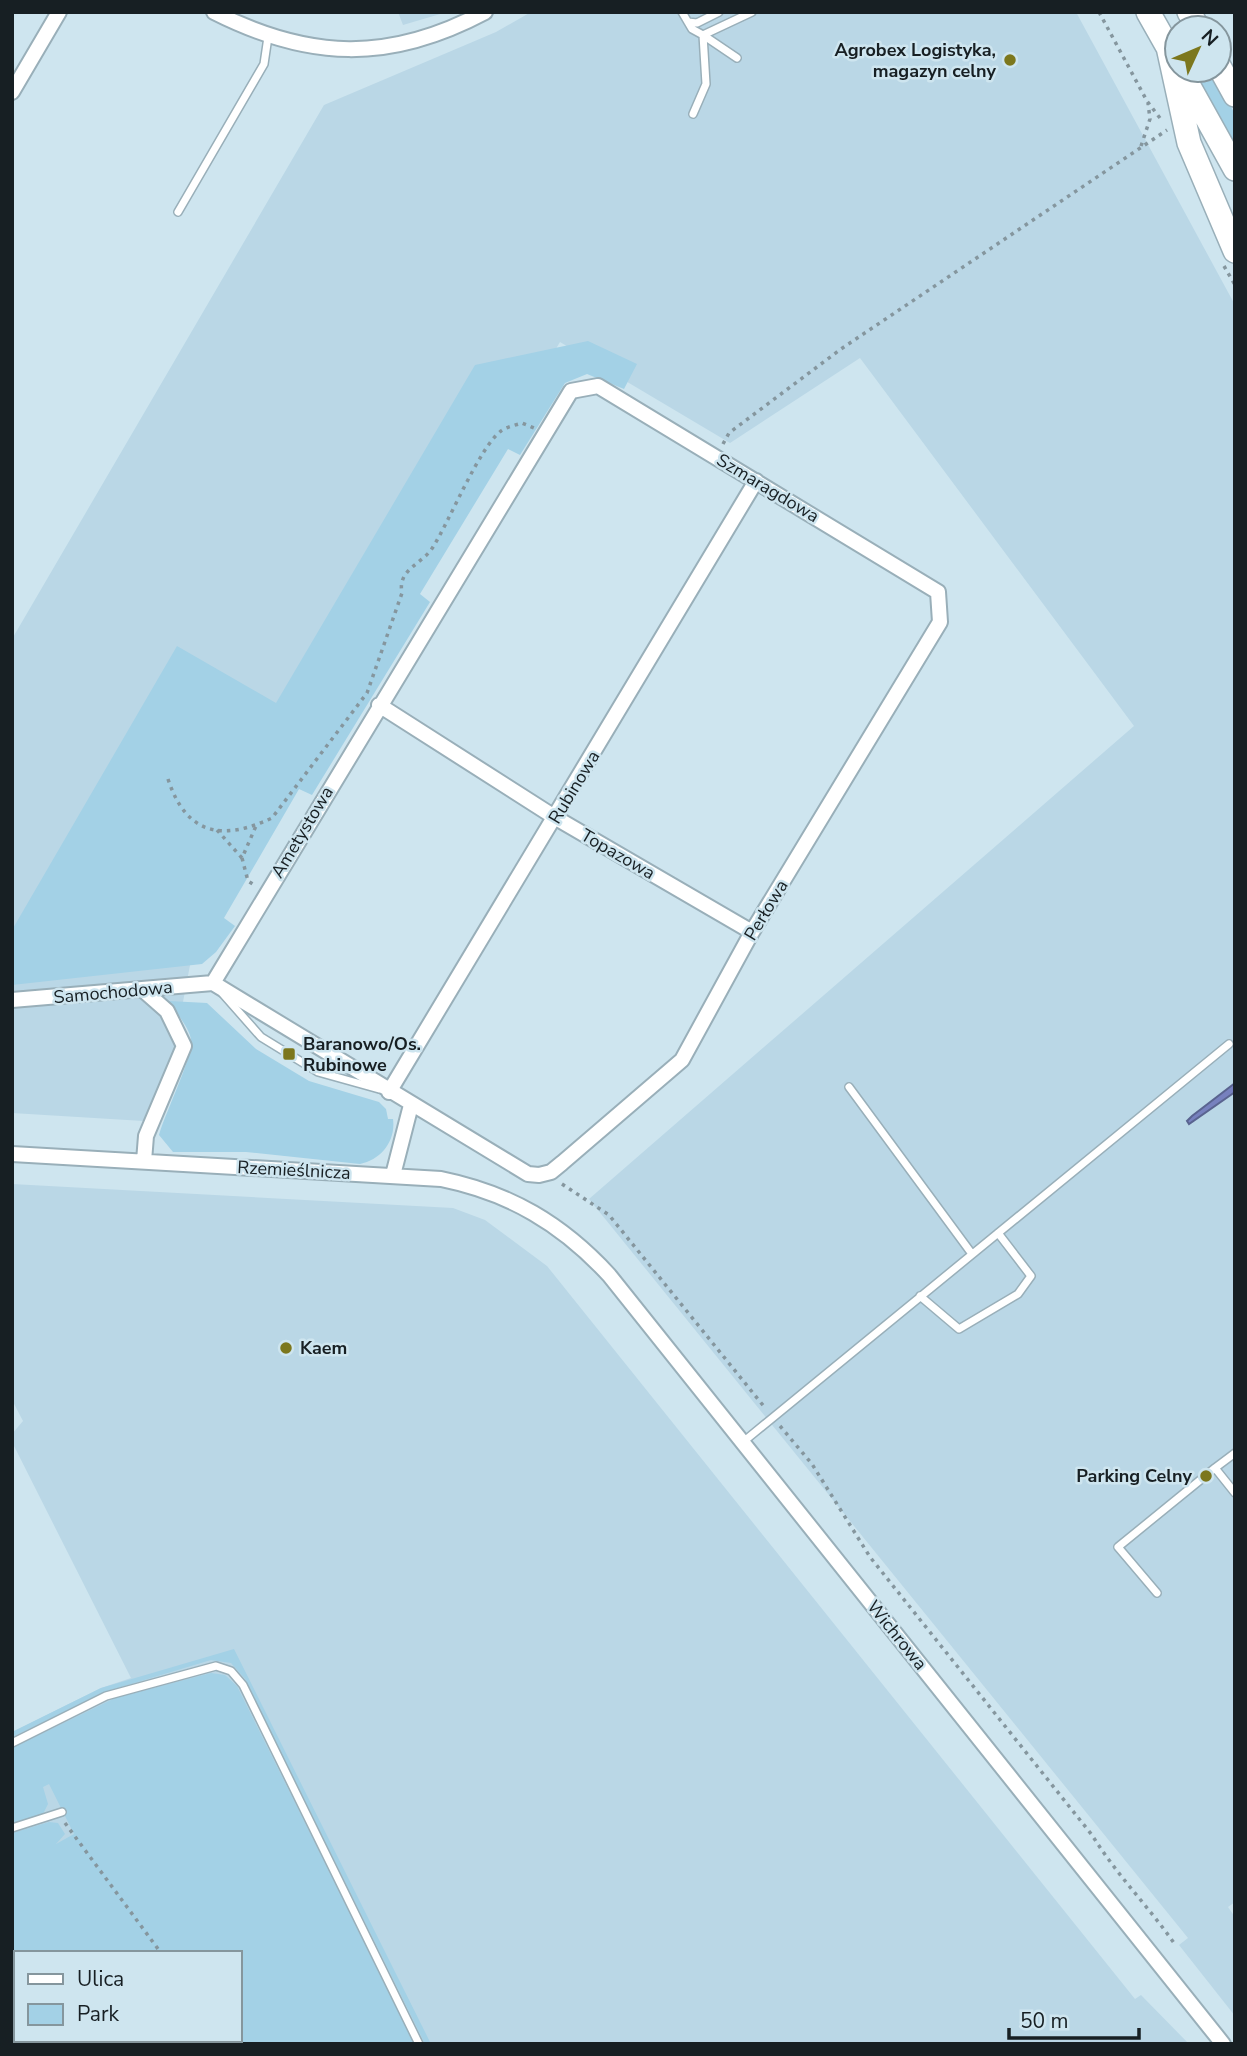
<svg xmlns="http://www.w3.org/2000/svg" width="1247" height="2056" font-family="'Nunito Sans',sans-serif">
	<style>
		.built { fill: #bad7e6; fill-rule: evenodd }
		.green { fill: #a3d1e6; fill-rule: evenodd }
		.water { fill: #7781be; stroke: #5a6490; stroke-width: 2 }
		.lines { fill: none; stroke-linecap: round; stroke-linejoin: round }
		.service-casing { stroke: #99afb9; stroke-width: 10 }
		.minor-casing { stroke: #99afb9; stroke-width: 18 }
		.primary-casing { stroke: #99afb9; stroke-width: 26 }
		.path { stroke: #85969e; stroke-width: 3.5; stroke-dasharray: 3.5 5; stroke-linecap: butt }
		.service { stroke: #fff; stroke-width: 7 }
		.minor { stroke: #fff; stroke-width: 14 }
		.primary { stroke: #fff; stroke-width: 23 }
		.poi-dot { fill: #7c771d; stroke: #cee5ef; stroke-width: 2.5 }
		.labels { text-anchor: middle; dominant-baseline: central; stroke-width: 5; stroke-linejoin: round; paint-order: stroke }
		.poi-label { font-size: 18px; font-weight: bold; fill: #171f23; stroke: #cee5ef; text-anchor: end }
		.street-label { font-size: 18px; fill: #171f23; stroke: #cee5ef }
	</style>
	<rect width="100%" height="100%" fill="#cee5ef"/>
	<path class="built" d="M398 12H447L403 25Z
		M531 12H1076L1235 305V1902L1228 1907 1235 1917V2016L1179 1945 1188 1938 589 1199 1134 726 860 358 730 443 560 342 191 960 160 1122 12 1113V639L324 105 496 32Z
		M12 1184 453 1208 485 1220 547 1266 1135 1999 1141 1995 1189 2044H12V1732L101 1688 131 1678 12 1442V1434L23 1421 12 1400ZM16 1953H240V2040H16Z"/>
	<path class="green" d="M1191 70H1210L1235 114V146Z
		M588 341 637 364 624 389 587 374 565 383 520 455 508 449 420 594 430 602 312 795 299 789 224 918 235 926 216 952 202 964 12 985V930L177 646 276 703 475 365Z
		M169 1001 207 1003 256 1049 309 1081 379 1102 386 1109 388 1119H393C396 1141 381 1160 360 1164L246 1152H173L159 1135C165 1113 193 1057 191 1040 190 1028 175 1012 169 1001Z
		M234 1649 431 2044H425L245 1679 231 1663 211 1660 111 1690 12 1737V1732L101 1688Z
		M211 1673 225 1675 237 1686 415 2044H12V1833L49 1822 58 1823 65 1834 56 1844 74 1834 49 1784 43 1787 48 1804 43 1814 12 1825V1748L115 1698ZM16 1953H240V2040H16Z"/>
	<path class="water" d="M1235 1083V1092L1189 1124 1187 1121 1192 1116Z"/>
	<g class="lines">
		<defs>
			<path id="service" d="M682 12 692 29 703 35 752 12
				M688 22 697 23 719 12
				M703 35 737 58
				M693 114 706 84 703 35
				M178 212 264 64 268 37
				M223 994 261 1037 318 1072 379 1089
				M849 1087 972 1254
				M920 1296 959 1329 1018 1294 1031 1276 998 1233
				M743 1442 1229 1044
				M1215 1468 1235 1453
				M1157 1593 1118 1547 1215 1468 1235 1493
				M12 1743 106 1696 216 1666 231 1671 243 1685 419 2044
				M12 1828 62 1812"/>
			<path id="minor" d="M214 12C309 60 389 63 485 12
				M12 92 59 12
				M598 386 938 592 940 622 752 932 682 1060 562 1163 551 1172 539 1175 528 1174 213 983 571 391Z
				M379 705 556 818 752 932
				M142 989 167 1011 184 1046 146 1136 144 1161
				M12 1000 213 983
				M389 1092 756 481
				M12 1154 441 1179C510 1193 562 1224 609 1275L1223 2044
				M393 1175 411 1105"/>
			<path id="primary" d="M1148 12 1174 58
				M1189 12 1198 28
				M1168 47 1189 143 1235 251
				M1219 66 1235 95
				M1180 70 1235 169"/>
		</defs>
		<use href="#service" class="service-casing"/>
		<use href="#minor" class="minor-casing"/>
		<use href="#primary" class="primary-casing"/>
		<path class="path" d="M1099 12 1147 101 1163 122
			M1141 146 1150 119 1148 103
			M1224 266 1235 285
			M723 444 729 433 841 349 1167 130
			M168 779C186 834 221 842 272 818L367 693 402 593C397 569 423 564 433 547 449 522 480 446 501 431 506 427 516 425 522 423L534 428
			M217 830 242 858 256 826
			M242 858 248 881 256 886
			M562 1184 609 1215 766 1409
			M780 1426 812 1464 870 1557 1092 1835C1116 1874 1148 1906 1174 1943
			M65 1823 161 1953
			M225 2040 227 2044"/>
		<use href="#service" class="service"/>
		<use href="#minor" class="minor"/>
		<use href="#primary" class="primary"/>
	</g>
	<g class="poi-dot">
		<circle cx="1010" cy="60" r="7"/>
		<rect x="282" y="1047" width="14" height="14" rx="3.5"/>
		<circle cx="286" cy="1348" r="7"/>
		<circle cx="1206" cy="1476" r="7"/>
	</g>
	<g class="labels">
		<g class="poi-label">
			<text x="996" y="50">Agrobex Logistyka,<tspan x="996" dy="21">magazyn celny</tspan></text>
			<text x="303" y="1044" text-anchor="start">Baranowo/Os.<tspan x="303" dy="21">Rubinowe</tspan></text>
			<text x="300" y="1348" text-anchor="start">Kaem</text>
			<text x="1192" y="1476">Parking Celny</text>
		</g>
		<g class="street-label">
			<text transform="translate(768 488) rotate(31)">Szmaragdowa</text>
			<text transform="translate(574 787) rotate(-59)">Rubinowa</text>
			<text transform="translate(302 832) rotate(-59)">Ametystowa</text>
			<text transform="translate(618 854) rotate(30)">Topazowa</text>
			<text transform="translate(766 910) rotate(-59)">Perłowa</text>
			<text transform="translate(113 992) rotate(-5)">Samochodowa</text>
			<text transform="translate(294 1170) rotate(3)">Rzemieślnicza</text>
			<text transform="translate(897 1635) rotate(51)">Wichrowa</text>
		</g>
	</g>
	<rect width="1247" height="2056" fill="none" stroke="#171f23" stroke-width="28"/>
	<rect x="14" y="1951" width="228" height="91" fill="#cee5ef" stroke="#85969d" stroke-width="2"/>
	<rect x="28" y="1974" width="35" height="10" fill="#ffffff" stroke="#85969d" stroke-width="2"/>
	<text x="77" y="1986" font-size="21" fill="#171f23">Ulica</text>
	<rect x="28" y="2004" width="35" height="21" fill="#a3d1e6" stroke="#85969d" stroke-width="2"/>
	<text x="77" y="2021" font-size="21" fill="#171f23">Park</text>
	<g transform="translate(1198 49) rotate(46)"><circle r="33" fill="#cee5ef" stroke="#85969d" stroke-width="2"/>
	<path d="M0-5L12 26L0 18L-12 26Z" fill="#7c771d"/>
	<text y="-10" font-size="19" font-weight="bold" text-anchor="middle" fill="#171f23">N</text>
	</g>
	<path d="M1009 2028v10h130v-10" fill="none" stroke="#171f23" stroke-width="3.5"/>
	<text x="1020" y="2028" font-size="21" fill="#171f23" stroke="#cee5ef" stroke-width="5" paint-order="stroke">50 m</text>
</svg>
